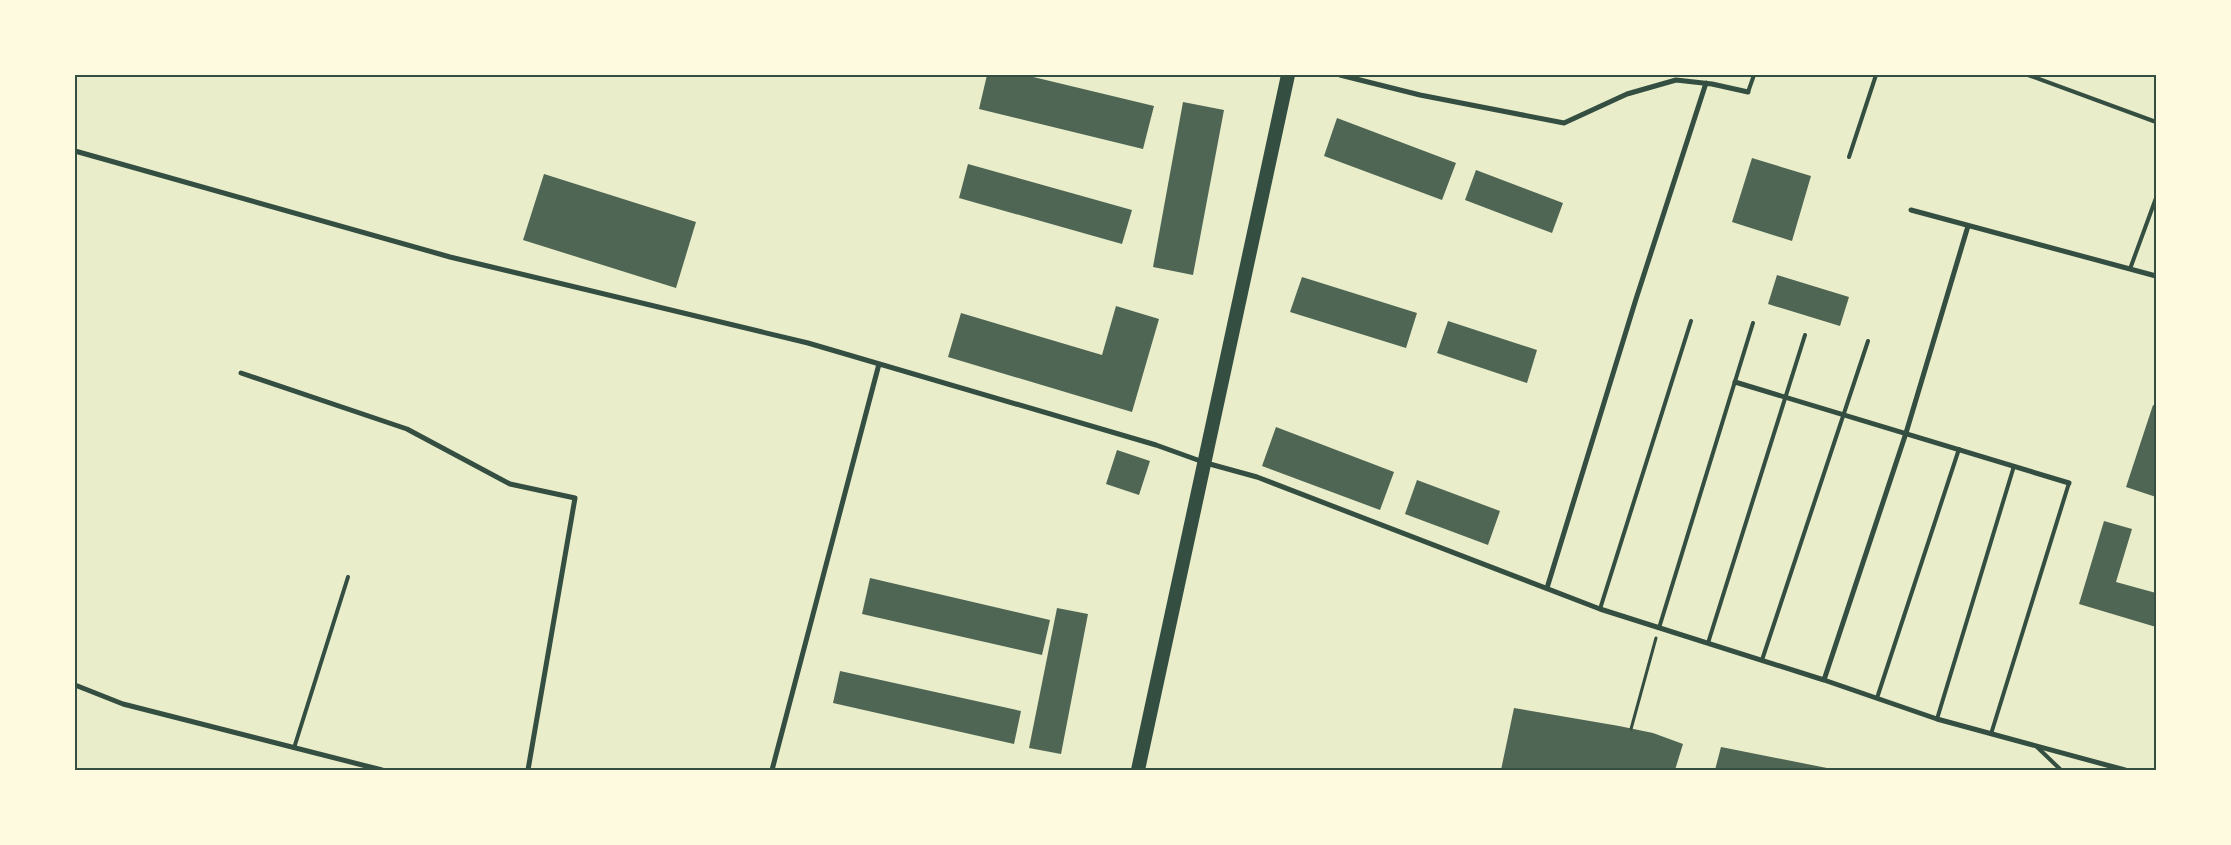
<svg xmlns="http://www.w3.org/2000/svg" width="2231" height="845" font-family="'Playfair Display',serif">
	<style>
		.building { fill: #4f6655 }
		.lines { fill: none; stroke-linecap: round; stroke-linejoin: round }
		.path { stroke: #344e41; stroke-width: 3 }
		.service { stroke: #344e41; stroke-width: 4 }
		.minor { stroke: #344e41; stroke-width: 5 }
		.trunk { stroke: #344e41; stroke-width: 14 }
		.neatline { fill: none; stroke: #344e41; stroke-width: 2 }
	</style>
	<rect width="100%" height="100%" fill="#e9edc9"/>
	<path class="building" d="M987 75H1025L1154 106 1143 149 979 109Z
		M1183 102 1224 110 1193 275 1153 267Z
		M1337 118 1456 163 1442 200 1324 156Z
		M1752 158 1811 176 1792 241 1732 222Z
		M968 164 1132 210 1122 244 959 198Z
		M1476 170 1563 203 1552 233 1465 200Z
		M544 174 696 222 676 288 523 240Z
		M1777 275 1849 297 1840 326 1768 304Z
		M1302 277 1417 313 1406 348 1290 312Z
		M1116 306 1159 319 1132 412 948 357 961 313 1102 355Z
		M1448 321 1537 350 1527 383 1437 353Z
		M2153 405 2156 406V497L2126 487Z
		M1276 427 1394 472 1380 510 1262 466Z
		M1117 450 1150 461 1139 495 1106 484Z
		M1417 480 1500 511 1488 545 1405 514Z
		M2104 521 2132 529 2116 582 2156 593V627L2079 604Z
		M870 578 1050 620 1042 655 862 614Z
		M1057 608 1088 614 1061 754 1029 748Z
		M840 671 1021 711 1014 744 833 703Z
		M1514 708 1619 726 1653 733 1683 744 1675 770H1501Z
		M1721 747 1832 769V770H1715Z"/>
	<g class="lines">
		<path class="path" d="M1631 729 1656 638"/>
		<path class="service" d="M2028 75 2156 122
			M1748 92 1754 75
			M1849 157 1876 75
			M2130 269 2156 198
			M1600 609 1691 321
			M1659 628 1753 323
			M1708 643 1805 335
			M1762 660 1868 341
			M1877 698 1959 449
			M1937 719 2014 466
			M1991 734 2069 483
			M2037 747 2061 770
			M294 748 348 577"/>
		<path class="minor" d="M1340 75 1420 95 1564 123 1627 94 1676 80 1712 84 1748 92
			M75 151 450 257 808 343 1156 445 1206 463 1257 477 1600 609 1824 680 1937 719 2125 770
			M1911 210 2156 276
			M241 373 407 429 510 484 575 498 528 770
			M1735 382 2069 483
			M1547 588 1636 299 1706 83
			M1824 680 1906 433 1968 226
			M75 685 123 704 382 770
			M772 770 879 364"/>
		<path class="trunk" d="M1138 770 1288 75"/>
	</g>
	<rect width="2231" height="845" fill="none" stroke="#fefae0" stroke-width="152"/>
	<rect x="76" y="76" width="2079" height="693" class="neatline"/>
</svg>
